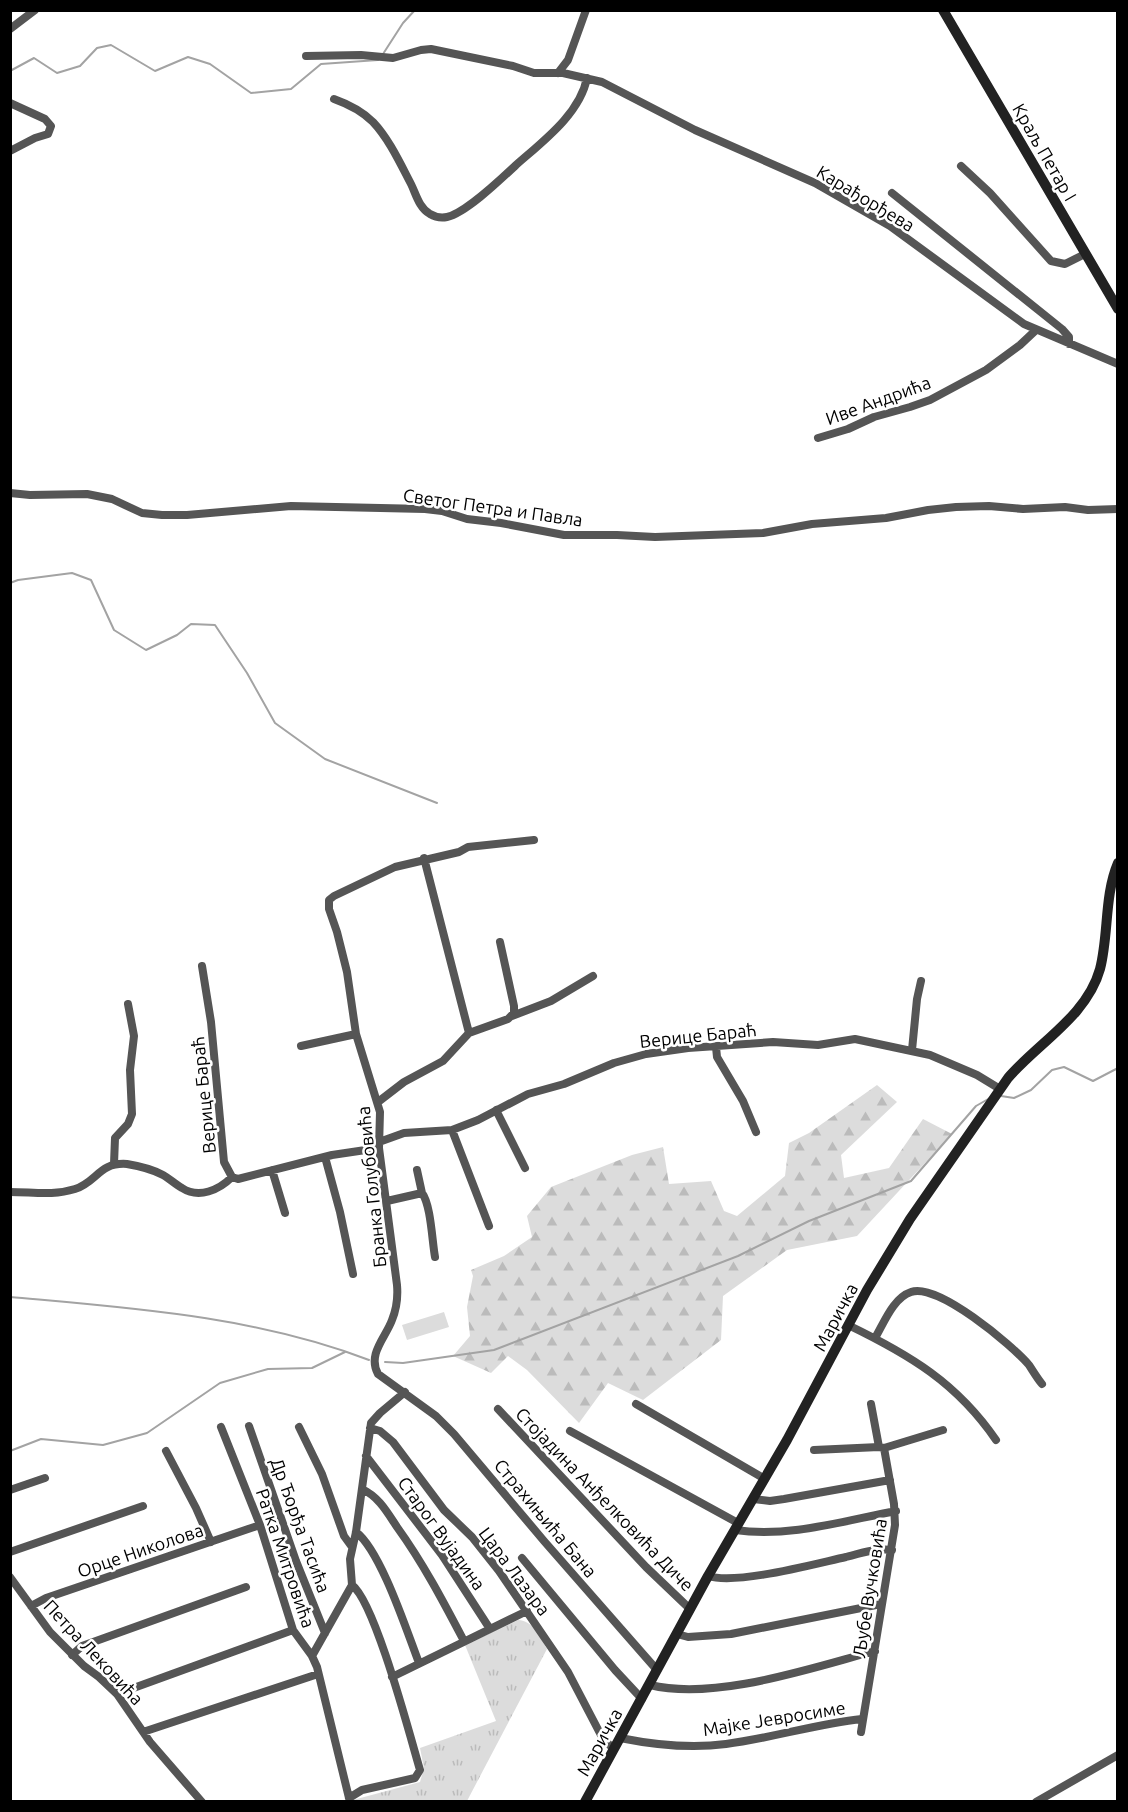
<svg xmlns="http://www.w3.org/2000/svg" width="1128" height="1812" font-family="Ubuntu,sans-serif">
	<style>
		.grass { fill: url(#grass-tufts) }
		.forest { fill: url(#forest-firs) }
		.pitch { fill: #dcdcdc }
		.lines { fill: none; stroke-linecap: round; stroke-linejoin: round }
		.stream { stroke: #a3a3a3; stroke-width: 2 }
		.street { stroke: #555; stroke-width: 8 }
		.secondary { stroke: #222; stroke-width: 10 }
		.labels { text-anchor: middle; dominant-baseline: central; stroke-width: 5; stroke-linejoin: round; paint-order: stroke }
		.street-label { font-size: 18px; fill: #000; stroke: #fff }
	</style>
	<defs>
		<pattern id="grass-tufts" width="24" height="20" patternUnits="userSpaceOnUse" patternTransform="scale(1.5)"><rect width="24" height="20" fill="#dcdcdc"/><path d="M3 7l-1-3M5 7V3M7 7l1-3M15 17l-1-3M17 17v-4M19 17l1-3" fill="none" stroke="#bbb"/></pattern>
		<pattern id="forest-firs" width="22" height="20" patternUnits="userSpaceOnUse" patternTransform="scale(1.5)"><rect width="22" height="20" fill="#dcdcdc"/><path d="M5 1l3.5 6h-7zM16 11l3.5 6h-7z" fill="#bbb"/></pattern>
	</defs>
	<rect width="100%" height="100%" fill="#fff"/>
	<path class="grass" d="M518 1620C534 1621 540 1637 547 1649L467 1801 353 1802V1800L420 1782 424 1768 420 1748 496 1721 465 1645Z"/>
	<path class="forest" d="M877 1085 897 1102 841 1155 844 1178 889 1168 923 1119 952 1134 857 1236 787 1250 723 1296 721 1340 643 1400 608 1383 579 1423 527 1370 508 1356 491 1373 453 1356 470 1336 467 1307 473 1276 471 1270 504 1256 532 1237 527 1216 551 1187 632 1155 663 1147 669 1184 711 1181 724 1211 737 1216 785 1176 789 1143 809 1133Z"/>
	<path class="pitch" d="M444 1312 449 1327 407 1340 402 1325Z"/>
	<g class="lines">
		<path class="stream" d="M383 54 403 23 415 10
			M10 71 34 58 57 73 80 66 97 48 111 45 155 71 188 57 210 64 251 93 291 89 321 64 378 60
			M10 583 18 580 72 573 91 580 114 630 146 650 177 635 191 624 215 625 247 673 275 723 325 759 437 803
			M1001 1096 1014 1098 1031 1090 1052 1070 1064 1067 1093 1081 1118 1068
			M10 1297C131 1308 254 1316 369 1360
			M385 1362 403 1363 494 1350 738 1256 809 1221 911 1181 976 1106 990 1098
			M10 1451 41 1439 103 1445 147 1433 220 1383 268 1369 312 1368 345 1352"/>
		<path class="street" d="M10 29 35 10
			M306 56 361 55 393 58 421 50 431 49 513 66 534 73H563L602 82 695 130 815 183 890 226 1024 324 1118 364
			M558 73 568 60 586 10
			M334 99C348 104 362 111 373 122 389 139 400 163 411 184 416 194 419 208 430 214 435 217 442 218 447 217 466 213 501 179 516 165 542 142 580 114 587 78
			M10 103 45 119 51 126 48 134 35 138 10 151
			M961 166 990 193 1051 261 1065 264 1085 254
			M892 193 1062 329 1069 337V344
			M818 438 848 429 874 417 910 407 930 400 986 370 1020 345 1036 330
			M10 493 30 495 87 494 112 499 142 513 162 515H187L291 506 425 509 442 511 467 519 501 523 564 535H617L655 537 763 533 812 524 886 518 928 510 956 507 989 506 1023 509 1065 507 1088 510 1118 509
			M534 840 468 847 459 852 395 867 334 896 329 900V909L337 932 347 972 356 1034 380 1112 379 1148 397 1285C398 1297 397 1308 392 1320 386 1337 367 1354 378 1374L436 1416 454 1434 544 1541 657 1670
			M202 966 211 1022 224 1162 232 1177 238 1179 332 1155 379 1148
			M512 1016 551 1001 593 976
			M469 1033 508 1019 514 1013V1006L500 942
			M301 1046 356 1034
			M716 1047 717 1057 743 1101 756 1132
			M912 1050 917 999 921 981
			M378 1102 404 1082 443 1061 469 1033 424 858
			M496 1110 525 1168
			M452 1130 489 1226
			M379 1142 404 1133 452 1130 478 1120 528 1094 564 1084 614 1063 646 1054 688 1048 773 1042 818 1045 855 1039 930 1055 977 1075 1000 1089
			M325 1157 340 1212 353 1274
			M114 1164 115 1138 128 1124 132 1114 130 1070 134 1036 128 1004
			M272 1170 285 1213
			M417 1170 422 1193
			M10 1192C33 1192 53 1196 75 1189 97 1182 99 1162 127 1164 139 1166 152 1169 163 1175 170 1179 175 1184 182 1188 199 1199 219 1190 232 1177
			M387 1201 422 1193C431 1205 432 1241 435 1257
			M848 1325C910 1355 957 1383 996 1440
			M875 1338C884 1323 893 1298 911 1292 937 1282 1012 1345 1029 1365 1033 1371 1037 1378 1042 1384
			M636 1404 765 1479
			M498 1409 646 1567 690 1609
			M249 1426 296 1561 325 1633
			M221 1427 260 1525 293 1630 312 1656 317 1667 350 1802
			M299 1427 322 1474 344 1536 352 1547
			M370 1428 380 1431 393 1442 444 1510 472 1537 499 1571 568 1672 603 1739 614 1749
			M570 1431 738 1523
			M884 1448 943 1430
			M814 1450 879 1447
			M166 1451 196 1508 211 1542
			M366 1456 442 1555 490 1629
			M362 1489C379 1497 387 1512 397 1527 423 1563 443 1601 464 1641
			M10 1490 45 1478
			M753 1499 770 1501 784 1499 890 1480
			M735 1530C788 1538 843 1521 896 1511
			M356 1532C381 1551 407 1632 419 1663
			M10 1552 143 1506
			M522 1558 615 1670 642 1699
			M708 1576C737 1585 814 1564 846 1557 861 1553 876 1548 892 1550
			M10 1577 50 1632 84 1666 99 1677 117 1694 150 1742 202 1802
			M31 1606 46 1598 260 1525
			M677 1634 688 1637 731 1634 881 1604
			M72 1655 82 1646 246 1587
			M312 1656 352 1585 350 1559 356 1532 371 1423 380 1413 405 1392
			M392 1677 527 1611
			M650 1685C715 1701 811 1668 875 1651
			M117 1694 293 1630
			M143 1732 318 1674
			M861 1732 895 1525 894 1504 884 1448 879 1447 871 1404
			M620 1738C655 1745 690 1749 726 1744 772 1738 816 1724 862 1719
			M349 1798 362 1790 415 1778 420 1770C410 1736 375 1602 352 1585
			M1036 1802 1118 1755"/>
		<path class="secondary" d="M943 10 1118 309
			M585 1802 708 1576 787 1440 867 1290 910 1219 1008 1078C1038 1043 1087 1016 1100 969 1109 934 1104 896 1118 863"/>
	</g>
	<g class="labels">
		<g class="street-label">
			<text transform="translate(1045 152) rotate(60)">Краљ Петар I</text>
			<text transform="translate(866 198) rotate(31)">Карађорђева</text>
			<text transform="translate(878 400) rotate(-20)">Иве Андрића</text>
			<text transform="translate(493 507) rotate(8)">Светог Петра и Павла</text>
			<text transform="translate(698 1035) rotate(-6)">Верице Бараћ</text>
			<text transform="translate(203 1095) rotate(-96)">Верице Бараћ</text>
			<text transform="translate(371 1187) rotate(-96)">Бранка Голубовића</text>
			<text transform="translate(835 1317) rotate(-62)">Маричка</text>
			<text transform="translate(605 1499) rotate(46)">Стојадина Анђелковића Диче</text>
			<text transform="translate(546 1518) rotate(50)">Страхињића Бана</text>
			<text transform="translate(301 1525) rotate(70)">Др Ђорђа Тасића</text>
			<text transform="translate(442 1533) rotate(54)">Старог Вујадина</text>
			<text transform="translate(140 1550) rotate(-19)">Орце Николова</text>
			<text transform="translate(286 1558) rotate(71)">Ратка Митровића</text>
			<text transform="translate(515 1571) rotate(53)">Цара Лазара</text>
			<text transform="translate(869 1588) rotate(-81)">Љубе Вучковића</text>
			<text transform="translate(94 1652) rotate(47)">Петра Лековића</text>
			<text transform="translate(774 1718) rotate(-9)">Мајке Јевросиме</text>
			<text transform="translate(599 1742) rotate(-61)">Маричка</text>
		</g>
	</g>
	<rect width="1128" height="1812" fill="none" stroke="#000000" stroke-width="24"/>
</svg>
